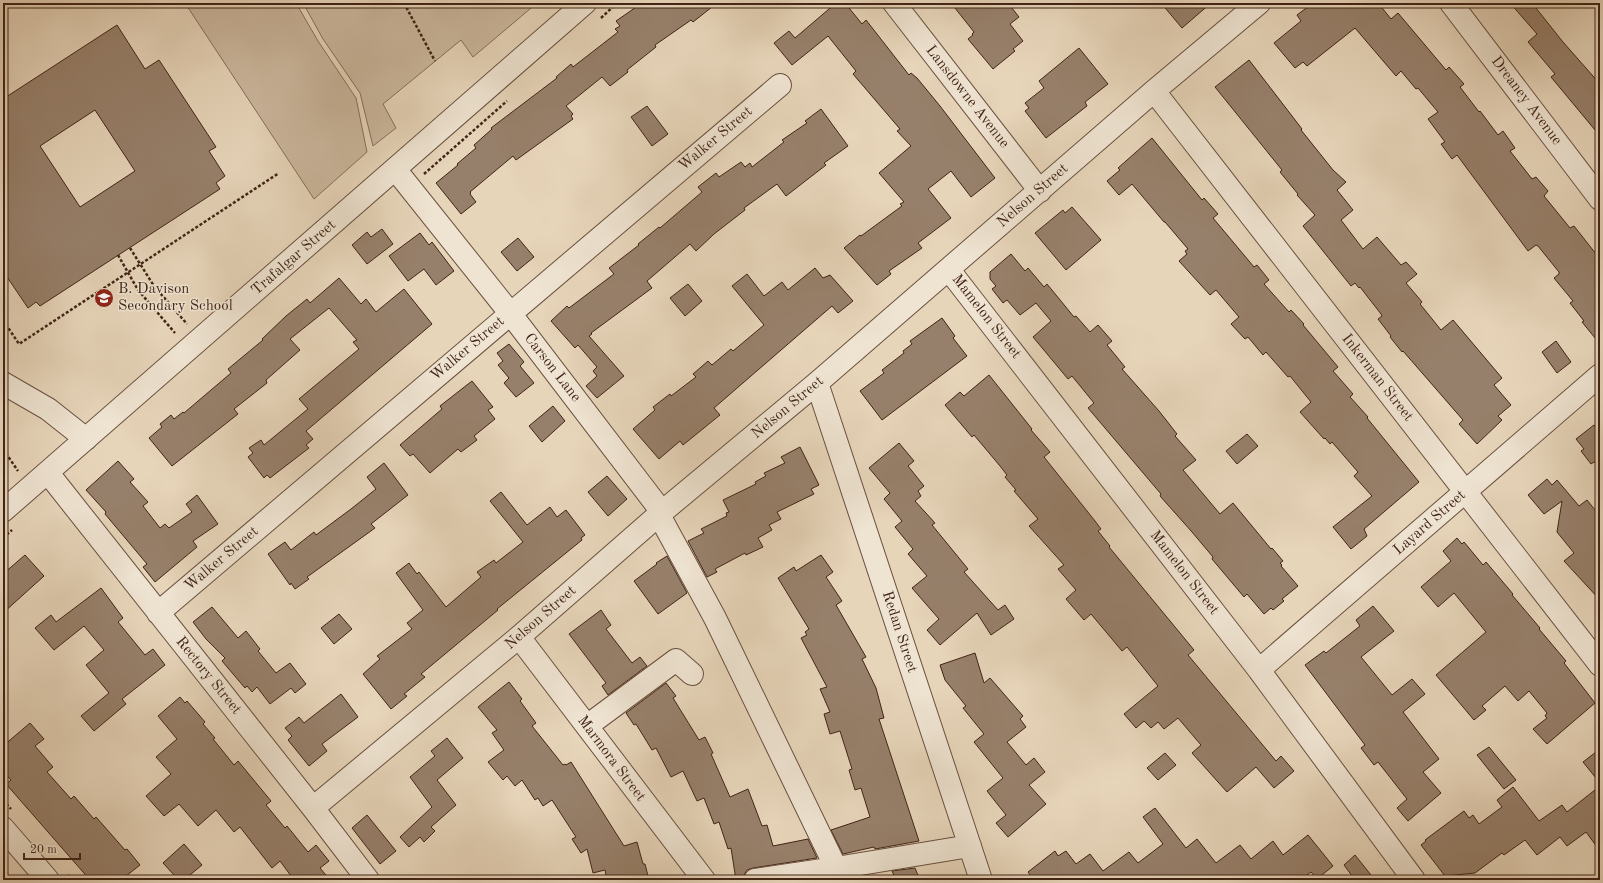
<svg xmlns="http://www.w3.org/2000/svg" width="1603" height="883" font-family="'Old Standard TT',serif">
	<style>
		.green { fill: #cbb79e; stroke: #866e5a }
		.building { fill: #97806b; stroke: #402416; fill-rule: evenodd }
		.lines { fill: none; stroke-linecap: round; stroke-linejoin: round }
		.minor-casing { stroke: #6a503f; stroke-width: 24 }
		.path { stroke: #402416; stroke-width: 2.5; stroke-dasharray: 3 2; stroke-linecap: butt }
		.minor { stroke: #efe4d2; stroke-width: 22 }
		.labels { text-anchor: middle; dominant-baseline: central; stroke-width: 3; stroke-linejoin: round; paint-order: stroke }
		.street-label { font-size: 15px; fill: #402416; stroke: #efe4d2 }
		.poi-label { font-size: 15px; fill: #402416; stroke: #efe4d2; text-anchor: start }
	</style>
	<rect width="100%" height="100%" fill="#e7d5ba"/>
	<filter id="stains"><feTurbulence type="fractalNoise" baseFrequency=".005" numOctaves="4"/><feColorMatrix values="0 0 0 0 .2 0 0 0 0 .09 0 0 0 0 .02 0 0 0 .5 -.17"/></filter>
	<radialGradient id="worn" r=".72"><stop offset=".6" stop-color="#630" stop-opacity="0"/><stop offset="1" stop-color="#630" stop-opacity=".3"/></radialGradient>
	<path class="green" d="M185 3H296L318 41 356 98 367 152 314 199Z
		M303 3H537L473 57 461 40 383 104 396 128 373 146 360 93 323 39Z"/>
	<path class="building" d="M642 3H717L693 22 691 20 655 45 656 47 627 70 628 72 610 86 602 77 566 106 573 114 571 116 573 119 516 160 513 156 470 192 471 193 470 194 476 202 461 214 436 183 458 165 457 164 476 148 474 145 492 129 491 128 557 78 556 77 571 64 573 67 618 32 615 29 620 26 616 21Z
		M836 3H845L862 24 866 20 909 75 911 73 917 78 940 106 995 178 971 197 951 171 928 189 951 218 918 243 922 248 889 271 891 274 877 285 844 248 860 235 861 236 902 206 900 204 904 202 879 173 911 146 897 131 900 129 853 74 856 71 828 36 792 65 774 43 789 31 795 38Z
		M951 3H1008L1019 17 1010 24 1023 41 1013 49 1015 51 993 69 968 39 973 35 972 34 974 32Z
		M1161 3H1211L1182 28Z
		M1313 3H1378L1391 19 1398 13 1446 70 1449 67 1464 84 1460 87 1479 112 1480 111 1498 135 1503 131 1515 148 1510 151 1532 179 1536 177 1548 191 1544 196 1570 228 1574 226 1600 259V344L1582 322 1584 321 1570 303 1573 301 1554 278 1559 274V272L1538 246 1536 245 1528 251 1457 155 1452 159 1441 144 1445 142 1428 119 1438 112 1418 88 1416 89 1401 71 1396 76 1355 28 1307 66 1303 62 1295 68 1274 43 1301 21 1297 15Z
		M1510 3H1532L1563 42 1600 84V136L1551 77 1555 74 1528 42 1537 34Z
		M117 25 145 69 159 60 216 147 209 151 225 176 216 183 220 189 40 306 36 302 28 308 3 271V99ZM95 110 135 171 80 207 40 146Z
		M1079 48 1108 84 1085 102 1087 106 1046 138 1025 111 1029 108 1025 103 1044 88 1039 81Z
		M1249 60 1302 129 1301 130 1333 170 1346 182 1337 190 1353 210 1341 220 1363 249 1377 237 1401 265 1406 262 1417 274 1406 283 1422 302 1420 304 1441 330 1453 320 1502 378 1494 385 1511 405 1498 416 1502 420 1477 444 1459 424 1463 420 1403 351 1402 352 1390 337 1391 336 1378 319 1382 316 1381 314 1360 287 1359 288 1355 283 1351 286 1303 226 1315 215 1297 195 1298 194 1280 172 1282 170 1215 87Z
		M647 106 668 134 652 146 631 117Z
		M821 109 848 146 824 163 826 165 786 196 777 184 744 208 745 210 714 234 696 251 690 244 647 281 652 288 591 333 592 334 589 336 624 376 597 398 586 386 597 376 593 371 597 367 578 345 575 348 551 321 567 306 569 308 614 274 609 268 639 245 638 244 659 227 660 228 702 192 698 187 716 173 719 177 741 162 745 167 750 163 752 167 784 142 782 140 807 123 805 121Z
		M1152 138 1202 200 1204 198 1218 214 1213 218 1254 267 1257 265 1269 280 1264 284 1289 312 1291 310 1304 324 1303 325 1338 367 1333 371 1353 394 1350 397 1368 417 1367 418 1419 482 1364 529 1367 536 1351 549 1333 527 1372 496 1354 476 1358 472 1332 442 1330 444 1325 438 1324 439 1300 412 1311 402 1290 376 1288 377 1266 352 1263 355 1248 337 1245 339 1231 324 1239 317 1216 290 1210 295 1179 261 1187 254 1185 251 1188 249 1165 222H1164L1132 184 1119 195 1107 181 1120 170 1118 168Z
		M1072 207 1101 240 1066 270 1035 233 1063 210 1065 213Z
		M382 229 393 244 367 264 352 245 367 232 371 237Z
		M420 233 429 245 432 242 454 271 436 285 424 269 408 281 389 256Z
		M518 238 534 257 517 271 501 252Z
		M1011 254 1025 271 1028 268 1044 287 1047 284 1074 317 1076 316 1090 332 1098 325 1112 341 1107 345 1125 367 1122 369 1159 411 1177 434 1175 436 1196 460 1183 470 1220 514 1233 503 1271 549 1272 548 1283 561 1280 563 1282 565 1281 566 1298 586 1282 599 1284 601 1273 610 1271 608 1264 614 1247 594 1244 597 1212 559 1213 557 1192 532 1160 496 1161 494 1088 408 1094 403 1072 376 1068 379 1033 337 1051 321 1036 303 1020 315 1007 300 1003 303 992 289 996 286 990 279V272Z
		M815 268 823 278 830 275 853 301 838 313 832 306 714 408 720 415 683 445 680 441 659 459 633 429 655 410 653 407 670 394 671 396 696 377 693 374 708 361 712 365 731 349 733 351 764 325 732 286 747 274 764 296 782 282 788 290Z
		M339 278 361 304 366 299 376 312 404 289 432 324 306 431 313 439 306 445 309 448 270 478 267 475 264 478 248 457 253 453 249 448 261 440 264 445 308 409 299 399 359 349 353 342 357 340 329 308 290 339 300 350 266 380 267 383 234 409 238 414 172 466 149 438 162 427 160 424 171 415 174 419 183 412 184 413 231 373 228 369 263 340 262 339 286 316 307 299 310 303Z
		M688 284 702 301 685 316 670 298Z
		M942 318 955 336 953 338 967 356 882 420 860 391 884 373 882 370 904 353 903 351 912 344 910 341Z
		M1556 341 1571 362 1557 373 1542 352Z
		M509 344 524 362 520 366 534 383 516 397 504 383 509 378 498 365 503 361 497 353Z
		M989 375 1032 429 1031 430 1050 452 1044 457 1095 521 1101 529 1098 531 1110 546 1109 547 1194 650 1188 655 1276 761 1281 756 1294 771 1274 788 1256 767 1227 792 1192 753 1201 745 1178 718 1164 729 1158 722 1151 728 1144 721 1136 728 1124 714 1158 686 1127 647 1122 651 1091 614 1084 620 1066 599 1076 590 1058 569 1064 565 1029 526 1038 519 1014 491 1016 490 1005 477 1007 475 1000 466 974 435 972 437 945 405 960 392 964 396Z
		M472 381 493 407 488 410 495 419 474 436 477 440 461 452 458 449 430 473 413 454 410 456 400 445 442 409 440 406Z
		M553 406 565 421 542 442 529 426Z
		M1594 425 1600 433V468L1594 462 1591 464 1581 451 1584 449 1576 439Z
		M1247 434 1258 446 1237 464 1226 451Z
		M899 443 914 461 908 466 924 486 918 491 921 496 915 501 935 523 932 525 968 569 964 572 998 610 1005 605 1014 619 991 635 977 613 940 645 927 630 939 619 912 588 927 576 908 554 913 549 895 527 902 521 884 499 890 493 869 468Z
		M800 447 819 485 811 489 814 494 777 512 781 519 769 525 772 530 758 538 763 547 746 555 745 553 715 569 717 572 707 577 688 541 704 533 701 529 727 516 726 513 729 512 723 500 756 484 755 482 766 476 764 473 785 463 781 457Z
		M118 461 134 479 130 482 148 502 143 506 160 528 165 524 169 528 192 512 186 504 197 495 218 524 193 541 197 547 155 582 143 567 147 564 105 514 106 512 86 490Z
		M384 463 408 495 371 524 375 528 307 577 309 579 295 589 291 583 290 585 268 554 285 542 291 550 314 532 316 535 351 509 376 489 367 477Z
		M607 476 627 499 608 516 588 492Z
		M1547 479 1552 485 1557 480 1579 506 1587 500 1600 516V600L1564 561 1574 553 1557 532 1562 501 1544 514 1528 495Z
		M501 492 527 525 550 507 557 517 566 510 585 535 581 538 582 540 497 609 498 610 421 674 425 677 404 694 407 696 391 709 363 674 380 659 377 656 412 629 407 623 423 610 396 573 409 563 417 574 419 572 446 607 481 577 477 572 494 560 496 563 523 542 490 501Z
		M1457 538 1462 544 1464 542 1483 565 1486 562 1513 594 1512 595 1540 628 1539 629 1566 661 1564 663 1595 703 1547 744 1533 729 1547 718 1545 716 1547 713 1529 691 1518 701 1505 686 1482 706 1486 710 1474 720 1436 675 1486 632 1454 593 1438 607 1421 587 1451 561 1443 551Z
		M25 555 44 576 3 613V574Z
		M821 555 833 572 826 577 842 601 836 605 866 657 862 659 876 688 884 718 879 719 919 841 875 849 874 847 843 854 831 830 870 817 861 788 855 790 849 770 852 769 840 731 830 734 824 714 830 712 820 689 827 687 801 638 807 635 805 632 809 629 778 578 794 567 796 571Z
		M667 556 687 593 658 614 634 581 657 564 656 563Z
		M101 588 123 618 118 622 145 655 153 649 165 665 122 699 126 704 94 731 81 716 109 693 86 665 104 650 84 626 54 650 35 628 51 615 56 622Z
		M1373 606 1394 631 1361 657 1392 695 1412 679 1425 694 1403 712 1439 759 1423 772 1441 793 1408 821 1397 808 1407 799 1378 762 1374 765 1361 748 1365 745 1305 665 1324 651 1326 653 1360 626 1356 620Z
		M212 607 238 638 246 631 260 649 258 651 276 673 290 663 306 684 295 693 291 688 270 704 257 687 252 692 247 686 245 688 222 661 225 658 206 639 193 622Z
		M601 610 611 625 606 629 632 663 640 657 647 666 608 695 602 686 606 683 569 634Z
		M339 614 352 629 334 644 321 628Z
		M975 653 984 683 990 678 1023 716 1020 719 1026 727 1007 742 1026 765 1034 758 1045 772 1029 785 1046 804 1008 837 996 823 1006 815 987 791 1003 778 974 742 984 734 963 708 966 706 945 680 940 665Z
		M509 682 522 699 520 701 536 723 532 726 563 765 565 764 566 765 571 762 624 846 637 842 643 864H645L649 880H607L605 870 593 873 587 849 581 853 572 839 576 837 552 800 543 806 538 798 535 800 522 780 515 786 507 776 503 780 488 762 504 750 492 733 497 730 478 707Z
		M666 683 676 696 673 698 699 740 705 737 713 753 711 754 730 797 748 789 762 826 767 825 773 846 808 839 817 858 753 868 747 870 744 875 743 880H736L731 848 728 849 719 822 714 824 704 798 697 801 683 771 671 777 656 748 652 750 636 724 634 725 626 713Z
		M341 694 358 717 322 744 327 751 309 766 288 740 292 736 285 728 299 717 304 723Z
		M180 697 185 703 187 701 205 722 203 724 215 738 213 739 234 765 238 761 271 801 266 805 285 828 287 826 308 852 316 845 329 861 320 868 330 880H294L280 861 272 868 240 827 234 832 216 810 198 826 179 804 164 816 146 796 171 774 156 757 177 739 158 716Z
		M30 723 44 739 35 746 53 767 47 772 71 799 74 796 94 819 96 817 125 850 127 849 140 865 121 880H90L6 784 11 780 3 771V746Z
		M447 738 463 758 437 780 456 805 431 827 435 831 424 842 420 837 409 847 400 837 432 807 410 777 435 756 431 751Z
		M1489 747 1516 780 1504 789 1477 755Z
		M1600 749V783L1583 762Z
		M1165 753 1176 765 1158 780 1147 768Z
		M1600 786V851L1586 832 1567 846 1560 837 1537 855 1525 840 1504 855 1502 853 1475 873 1445 876 1421 845 1426 841 1425 840 1464 811 1469 818 1473 815 1479 824 1502 807 1497 800 1513 787 1539 821 1562 805 1567 812Z
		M1155 808 1186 848 1197 839 1216 863 1240 845 1251 859 1273 841 1283 855 1308 835 1333 866 1317 879 1311 872 1300 880H1034L1028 872 1055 851 1058 856 1066 851 1076 864 1090 854 1103 871 1129 852 1138 863 1163 844 1143 817Z
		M367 815 396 851 380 864 352 828Z
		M184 844 202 865 185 879 175 876 163 863Z
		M1355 855 1375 880H1355L1344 865Z
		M915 868 920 880H896L892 871Z"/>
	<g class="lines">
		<defs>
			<path id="minor" d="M894 3 1040 191
				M1451 3 1600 199
				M1154 91 1600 665
				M395 169 510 313 662 512
				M949 270 1259 670 1414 880
				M3 383 48 409 86 439
				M817 383 981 880
				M48 473 313 808 368 880
				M3 511 585 3
				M659 515 715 618 836 868 970 846
				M158 613 780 85
				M519 637 704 880
				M1259 670 1600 375
				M587 726 676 660 692 674
				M313 808 519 637 662 512 817 383 1154 91 1259 3
				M3 828 48 880
				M755 880 836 868"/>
		</defs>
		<use href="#minor" class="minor-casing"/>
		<path class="path" d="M404 3 435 61
			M601 18 617 3
			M424 174 507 101
			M130 248 154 286 187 324
			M118 255 138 290 175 333
			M3 320 19 344 279 173
			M3 449 18 471
			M3 538 12 530
			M3 800 11 809
			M68 875 72 880"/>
		<use href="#minor" class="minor"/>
	</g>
	<defs>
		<symbol id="school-disc" viewBox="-11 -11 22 22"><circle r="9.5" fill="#8f2418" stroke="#efe4d2"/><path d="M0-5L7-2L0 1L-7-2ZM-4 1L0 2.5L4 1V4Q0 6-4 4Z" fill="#fff"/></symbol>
	</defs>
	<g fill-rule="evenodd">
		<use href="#school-disc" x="93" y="287" width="22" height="22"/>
	</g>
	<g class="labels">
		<g class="street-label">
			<text transform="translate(967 97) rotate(52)">Lansdowne Avenue</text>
			<text transform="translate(1526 101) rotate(53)">Dreaney Avenue</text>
			<text transform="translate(716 139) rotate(-40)">Walker Street</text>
			<text transform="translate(1033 196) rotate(-41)">Nelson Street</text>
			<text transform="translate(294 258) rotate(-41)">Trafalgar Street</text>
			<text transform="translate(986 317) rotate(52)">Mamelon Street</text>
			<text transform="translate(468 349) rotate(-40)">Walker Street</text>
			<text transform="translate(552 368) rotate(52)">Carson Lane</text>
			<text transform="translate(1377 378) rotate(52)">Inkerman Street</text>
			<text transform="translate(788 408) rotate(-40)">Nelson Street</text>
			<text transform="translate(1430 523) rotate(-41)">Layard Street</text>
			<text transform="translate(222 559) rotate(-40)">Walker Street</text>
			<text transform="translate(1184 573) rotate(52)">Mamelon Street</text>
			<text transform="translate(541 618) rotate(-41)">Nelson Street</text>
			<text transform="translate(899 632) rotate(72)">Redan Street</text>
			<text transform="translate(208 676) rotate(51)">Rectory Street</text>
			<text transform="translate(611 759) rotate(53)">Marmora Street</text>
		</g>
		<g class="poi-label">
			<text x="118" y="289">B. Davison<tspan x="118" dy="17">Secondary School</tspan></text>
		</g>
	</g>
	<rect width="1603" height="883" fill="none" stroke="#e7d5ba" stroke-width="16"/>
	<rect x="4" y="4" width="1595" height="875" fill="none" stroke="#402416" stroke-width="2"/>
	<rect x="8" y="8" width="1587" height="867" fill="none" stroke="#402416"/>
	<path d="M24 853v6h56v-6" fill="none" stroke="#402416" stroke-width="2"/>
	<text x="30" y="853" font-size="12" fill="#402416" stroke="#efe4d2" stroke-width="3" paint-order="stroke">20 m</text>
	<rect width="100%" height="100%" filter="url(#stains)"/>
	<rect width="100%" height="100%" fill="url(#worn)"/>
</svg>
